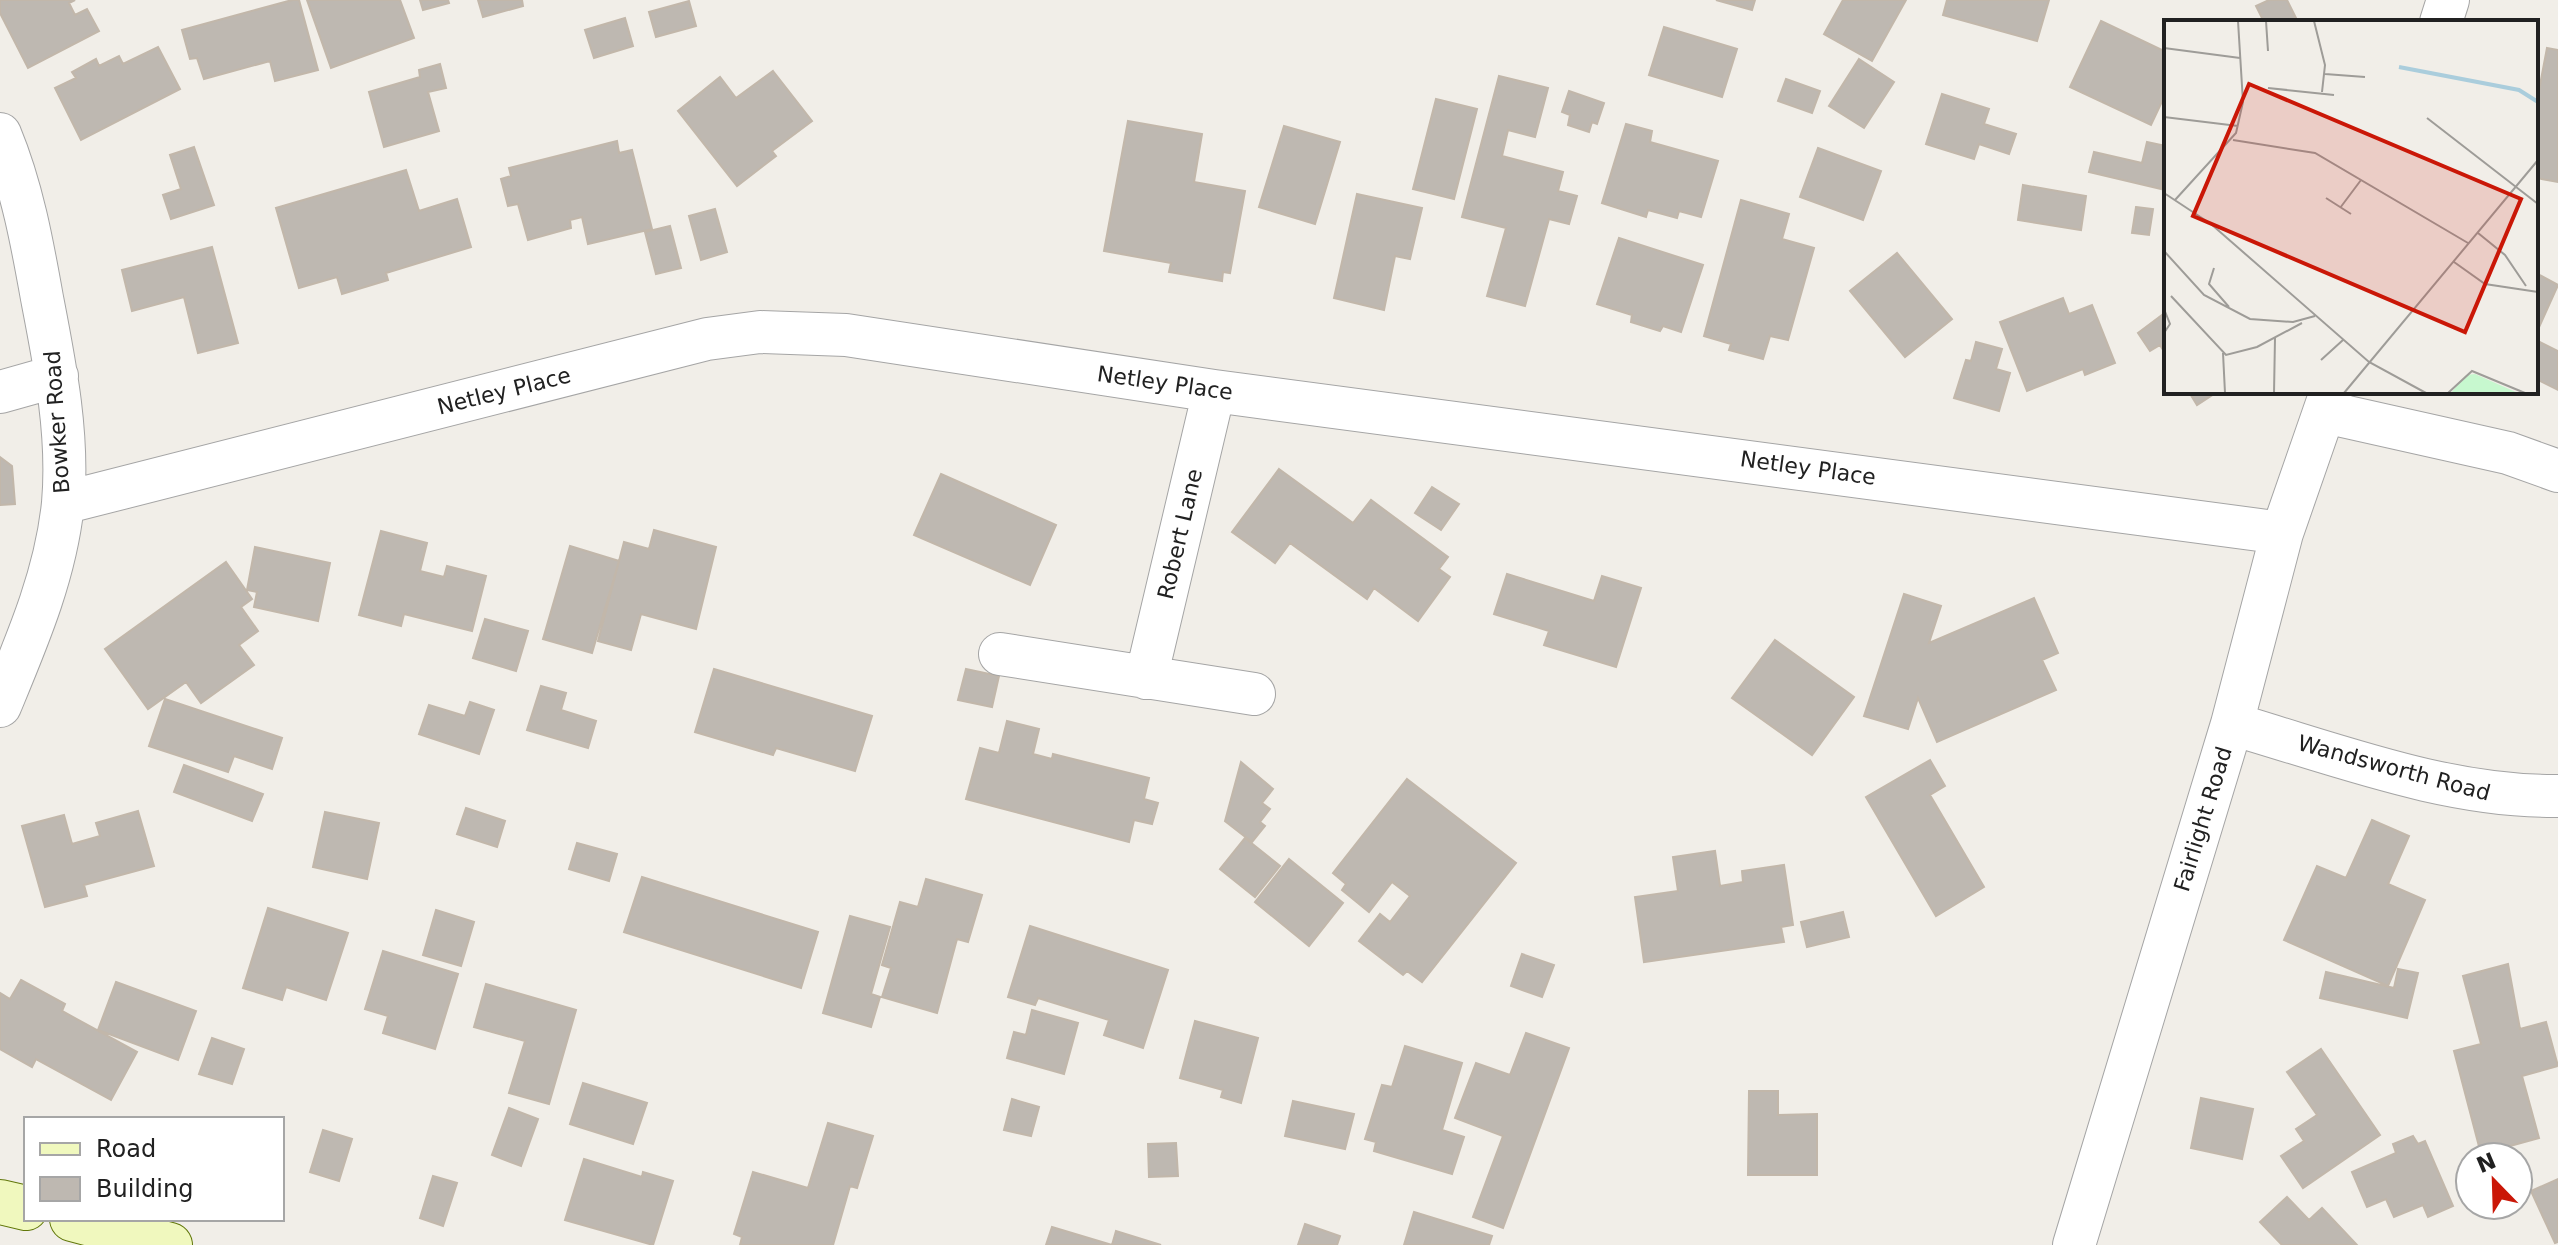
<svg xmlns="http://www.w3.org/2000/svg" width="2558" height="1245" font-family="'DejaVu Sans',sans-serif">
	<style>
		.building { fill: #beb8b1; stroke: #c2b7aa; stroke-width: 2 }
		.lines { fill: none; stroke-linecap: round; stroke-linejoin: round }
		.street-casing { stroke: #a5a5a5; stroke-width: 44 }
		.secondary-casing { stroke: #617709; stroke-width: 46 }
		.street { stroke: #fff; stroke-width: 42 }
		.secondary { stroke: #f0f8be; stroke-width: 44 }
		.labels { text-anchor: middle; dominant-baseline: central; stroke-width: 7; stroke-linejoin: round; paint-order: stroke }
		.street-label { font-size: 22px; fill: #212121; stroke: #fff }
		.inset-river { fill: none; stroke: #aacddc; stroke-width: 4 }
		.inset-road { fill: none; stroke: #9e9c98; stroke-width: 2 }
		.view { fill: #ca1707; fill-opacity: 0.15; stroke: #ca1707; stroke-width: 4 }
		.inset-edge { fill: none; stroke: #212121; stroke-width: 4 }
	</style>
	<rect width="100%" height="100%" fill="#f1eee8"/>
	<path class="building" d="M0 0H75L69 3 75 15 87 9 99 31 28 68 0 13Z
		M292 0H299L318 70 275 81 270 61 204 79 197 58 190 59 182 30Z
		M307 0H400L414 38 331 68Z
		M420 0H448L449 3 423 10Z
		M478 0H522L523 6 483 17Z
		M1716 0H1755L1752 10Z
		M1843 0H1906L1872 61 1824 34Z
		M1947 0H2049L2037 41 1943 15Z
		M2269 0H2287L2298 22H2264L2256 6Z
		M689 1 696 26 656 37 649 12Z
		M625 18 633 46 594 58 585 30Z
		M2101 21 2166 52V93L2151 125 2070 87Z
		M1664 27 1737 49 1722 97 1649 75Z
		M158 47 180 89 81 140 55 88 76 78 72 72 96 59 99 66 119 56 123 64Z
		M2547 48 2558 50V182L2536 178V106Z
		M1859 59 1894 82 1864 128 1829 106Z
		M440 64 446 88 428 92 439 131 384 147 369 92 420 77 419 70Z
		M773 71 812 121 772 151 776 156 737 186 678 111 720 77 736 98Z
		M1499 76 1548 88 1535 137 1508 130 1502 156 1563 172 1558 191 1577 196 1569 224 1549 219 1525 306 1487 296 1506 228 1462 217Z
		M1786 79 1820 91 1812 113 1778 101Z
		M1569 91 1604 103 1597 124 1592 122 1589 132 1568 125 1570 115 1562 112Z
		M1942 94 1989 109 1984 124 2016 134 2009 154 1979 144 1974 159 1926 144Z
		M1436 99 1477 109 1454 199 1413 189Z
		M1128 121 1202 134 1194 182 1245 191 1230 273 1223 272 1222 281 1169 272 1171 263 1104 251Z
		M1626 124 1652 131 1650 142 1718 161 1701 217 1679 211 1677 218 1648 210 1646 217 1602 203Z
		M1284 126 1340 142 1315 224 1259 207Z
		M617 141 619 153 632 150 652 229 588 244 582 217 570 220 571 228 528 240 518 204 508 206 501 179 511 176 509 168Z
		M2147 142 2166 146 2161 189 2089 172 2094 152 2142 163Z
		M194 147 214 205 171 219 163 195 181 189 170 155Z
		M1818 148 1881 171 1863 220 1800 197Z
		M406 170 419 211 457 199 471 247 386 273 388 280 342 294 337 277 299 288 276 208Z
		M2023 185 2086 196 2081 230 2018 220Z
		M1357 194 1422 208 1410 259 1395 256 1384 310 1334 298Z
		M1741 200 1789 214 1782 239 1814 248 1788 340 1770 336 1763 359 1729 350 1731 344 1704 336Z
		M2136 207 2153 209 2149 235 2132 233Z
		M715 209 727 252 701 260 689 216Z
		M670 226 681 268 656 274 645 232Z
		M1619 238 1703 265 1681 332 1663 326 1660 331 1631 322 1632 315 1597 304Z
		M212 247 238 343 198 353 184 297 132 311 122 270Z
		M1897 253 1952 319 1905 357 1850 291Z
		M2536 273 2558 285 2536 334Z
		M2063 298 2069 314 2092 305 2115 363 2085 375 2083 369 2027 391 2000 322Z
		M2166 312V355L2160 345 2150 351 2138 333Z
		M2536 340 2558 351V390L2536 379Z
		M1976 342 2002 349 1996 369 2010 373 1999 411 1954 398 1966 360 1971 361Z
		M2189 392H2217L2197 405Z
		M0 457 12 466 15 504 0 505Z
		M1279 469 1353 523 1371 500 1448 557 1439 569 1450 577 1418 621 1374 588 1367 599 1290 543 1275 563 1232 532Z
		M941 474 1056 525 1030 585 914 535Z
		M1432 487 1459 504 1441 530 1415 513Z
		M654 530 716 547 696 629 641 614 631 650 598 641 624 542 649 549Z
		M381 531 427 543 420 571 444 577 447 566 486 576 472 631 404 614 401 626 359 615Z
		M570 546 619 561 592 653 543 639Z
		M255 547 330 563 318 621 254 607 257 592 247 590Z
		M226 562 252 599 241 607 258 631 239 645 254 665 201 703 186 682 148 709 105 649Z
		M1507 574 1594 601 1602 576 1641 588 1616 667 1544 645 1549 631 1494 614Z
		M1904 594 1941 606 1929 643 2034 598 2058 653 2042 660 2056 690 1937 742 1918 698 1908 729 1864 716Z
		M485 619 528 631 516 671 473 658Z
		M1775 640 1854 697 1812 755 1732 698Z
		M714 669 872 716 855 771 776 748 773 755 695 732Z
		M966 669 999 676 992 707 958 700Z
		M541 686 566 693 561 710 596 721 588 748 527 730Z
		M165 699 282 738 272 769 234 756 228 772 149 746Z
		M470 702 494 710 479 754 419 734 429 705 465 716Z
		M1007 721 1039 729 1033 754 1052 759 1053 754 1149 778 1144 799 1158 803 1152 824 1134 820 1129 842 966 799 980 748 999 753Z
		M1930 760 1945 786 1930 795 1984 887 1936 916 1866 797Z
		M1241 762 1273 789 1262 803 1270 809 1260 822 1265 826 1252 842 1225 821Z
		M184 765 263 794 252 821 174 792Z
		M1407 779 1516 863 1422 982 1407 971 1403 975 1359 941 1380 914 1390 922 1410 896 1392 882 1369 912 1342 890 1346 884 1333 873Z
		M466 808 505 821 497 847 457 834Z
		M138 811 154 866 84 885 87 896 45 907 22 826 64 815 72 844 100 836 96 823Z
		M325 812 379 823 367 879 313 867Z
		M2372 820 2409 836 2388 884 2425 900 2388 986 2284 940 2317 866 2346 878Z
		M1245 838 1280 866 1255 897 1220 869Z
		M577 843 617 854 609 881 569 869Z
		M1715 851 1720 886 1743 882 1742 871 1784 865 1793 925 1781 927 1784 942 1644 962 1635 897 1678 891 1673 857Z
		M1289 859 1343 903 1309 946 1255 902Z
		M642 877 818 932 801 988 624 932Z
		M926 879 982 895 968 942 957 939 937 1013 882 997 891 968 882 965 900 902 918 907Z
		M268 908 348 933 326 1000 286 987 282 1000 243 988Z
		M436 910 474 922 461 966 423 955Z
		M1843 912 1849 937 1807 947 1801 922Z
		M850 916 890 927 871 994 880 997 871 1027 823 1013Z
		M1030 926 1168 970 1143 1048 1104 1035 1109 1020 1038 998 1035 1005 1008 997Z
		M383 951 458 974 435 1049 383 1033 388 1016 365 1009Z
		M1522 954 1554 965 1542 997 1511 986Z
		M2508 964 2520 1029 2546 1022 2558 1066 2522 1076 2539 1138 2481 1154 2454 1051 2481 1044 2463 976Z
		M2398 969 2418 973 2407 1018 2320 998 2326 972 2394 988Z
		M21 980 65 1004 62 1011 137 1052 111 1100 36 1059 32 1067 0 1049V993L10 999Z
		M116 982 196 1011 178 1060 98 1030Z
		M486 984 576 1010 549 1104 509 1093 525 1041 474 1027Z
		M1032 1010 1078 1023 1064 1074 1007 1058 1014 1032 1026 1035Z
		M1195 1021 1258 1038 1241 1103 1221 1097 1223 1090 1180 1078Z
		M1526 1033 1569 1048 1503 1228 1473 1217 1503 1136 1455 1118 1476 1063 1510 1075Z
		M212 1038 244 1049 232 1084 199 1074Z
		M1405 1046 1462 1063 1442 1130 1464 1137 1452 1174 1374 1151 1376 1142 1365 1139 1382 1085 1392 1087Z
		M2321 1049 2380 1135 2303 1188 2281 1156 2304 1141 2296 1129 2317 1115 2287 1072Z
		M583 1083 647 1103 633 1144 570 1124Z
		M1749 1091H1778V1115L1817 1114V1175H1748Z
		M2201 1098 2253 1109 2242 1159 2191 1148Z
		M1012 1099 1039 1107 1031 1136 1004 1130Z
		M1293 1101 1354 1114 1345 1149 1285 1136Z
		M509 1108 538 1119 521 1166 492 1155Z
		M828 1123 873 1136 857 1188 850 1186 833 1245H740L742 1237 734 1234 753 1172 808 1188Z
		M323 1130 352 1139 339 1181 310 1172Z
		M2413 1136 2418 1144 2425 1141 2453 1206 2428 1217 2423 1205 2394 1217 2386 1199 2367 1207 2352 1172 2396 1153 2393 1144Z
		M1176 1143 1178 1176 1149 1177 1148 1144Z
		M584 1159 642 1177 643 1172 673 1181 653 1245 565 1220Z
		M433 1176 457 1183 443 1226 420 1218Z
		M2558 1179V1242L2555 1243 2531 1191Z
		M2287 1197 2309 1220 2322 1208 2357 1245H2282L2260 1222Z
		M1414 1212 1492 1236 1489 1245H1404Z
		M1305 1224 1340 1236 1337 1245H1298Z
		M1052 1227 1112 1245 1116 1231 1161 1245H1046Z"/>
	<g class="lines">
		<defs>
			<path id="street" d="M2441 22 2448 0
				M0 134C22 187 32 242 42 298 55 365 69 435 63 503 56 574 27 641 0 706
				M0 392 57 376
				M2325 412 2508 453 2558 471
				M63 503 707 339 760 332 846 335 1214 391 2282 533
				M1000 654 1254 694
				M1146 678 1214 391
				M2232 724C2339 755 2446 797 2558 796
				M2074 1245 2232 724 2282 533 2331 392"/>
			<path id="secondary" d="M0 1202 26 1208
				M72 1219 170 1245"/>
		</defs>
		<use href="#street" class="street-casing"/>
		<use href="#secondary" class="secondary-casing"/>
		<use href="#street" class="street"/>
		<use href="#secondary" class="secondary"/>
	</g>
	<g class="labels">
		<g class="street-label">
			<text transform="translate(1165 383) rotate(8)">Netley Place</text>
			<text transform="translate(504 391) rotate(-14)">Netley Place</text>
			<text transform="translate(57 422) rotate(-94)">Bowker Road</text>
			<text transform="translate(1808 468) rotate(8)">Netley Place</text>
			<text transform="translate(1180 534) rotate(-77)">Robert Lane</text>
			<text transform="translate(2394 768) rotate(15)">Wandsworth Road</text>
			<text transform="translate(2203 819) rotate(-73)">Fairlight Road</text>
		</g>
	</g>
	<g transform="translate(2164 20)">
		<rect width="374" height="374" fill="#f1eee8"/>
		<path d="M311 354 354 373H287L302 355Z" fill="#c7f8cf"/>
		<path class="inset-river" d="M235 47 355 70 374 82"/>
		<path class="inset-road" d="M102 1 104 31M150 1 161 45 158 72M0 28 76 38M161 54 201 57M104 68 170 75M0 97 74 106M263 98 374 184M69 120 151 133 304 223M0 173 47 204 205 342 262 373M162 178 187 194M11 180 72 113 79 82 74 1M176 188 197 160M314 213 341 235 362 266M0 231 40 275 86 299 129 302 151 296M290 242 321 264 374 272M50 248 45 264 65 287M7 276 62 335 93 327 138 303M0 289 6 304 0 313M59 333 61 373M157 340 179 320M110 373 111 318M180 373 374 140M284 373 308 351 361 373"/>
		<path class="view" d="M85 64 357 179 301 312 29 196Z"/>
		<rect width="374" height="374" class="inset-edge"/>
	</g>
	<rect x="24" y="1117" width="260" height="104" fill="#ffffff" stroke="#a6a6a6" stroke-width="2"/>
	<rect x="40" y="1143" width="40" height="12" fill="#f0f8be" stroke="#a6a6a6" stroke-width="2"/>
	<text x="96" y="1157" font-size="24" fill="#212121">Road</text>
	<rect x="40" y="1177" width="40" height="24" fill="#beb8b1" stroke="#a6a6a6" stroke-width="2"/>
	<text x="96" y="1197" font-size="24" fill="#212121">Building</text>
	<g transform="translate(2494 1181) rotate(337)"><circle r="38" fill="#ffffff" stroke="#a6a6a6" stroke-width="2"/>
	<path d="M0-6L14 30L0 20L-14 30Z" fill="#ca1707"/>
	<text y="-12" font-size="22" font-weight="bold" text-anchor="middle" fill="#212121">N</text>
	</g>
</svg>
